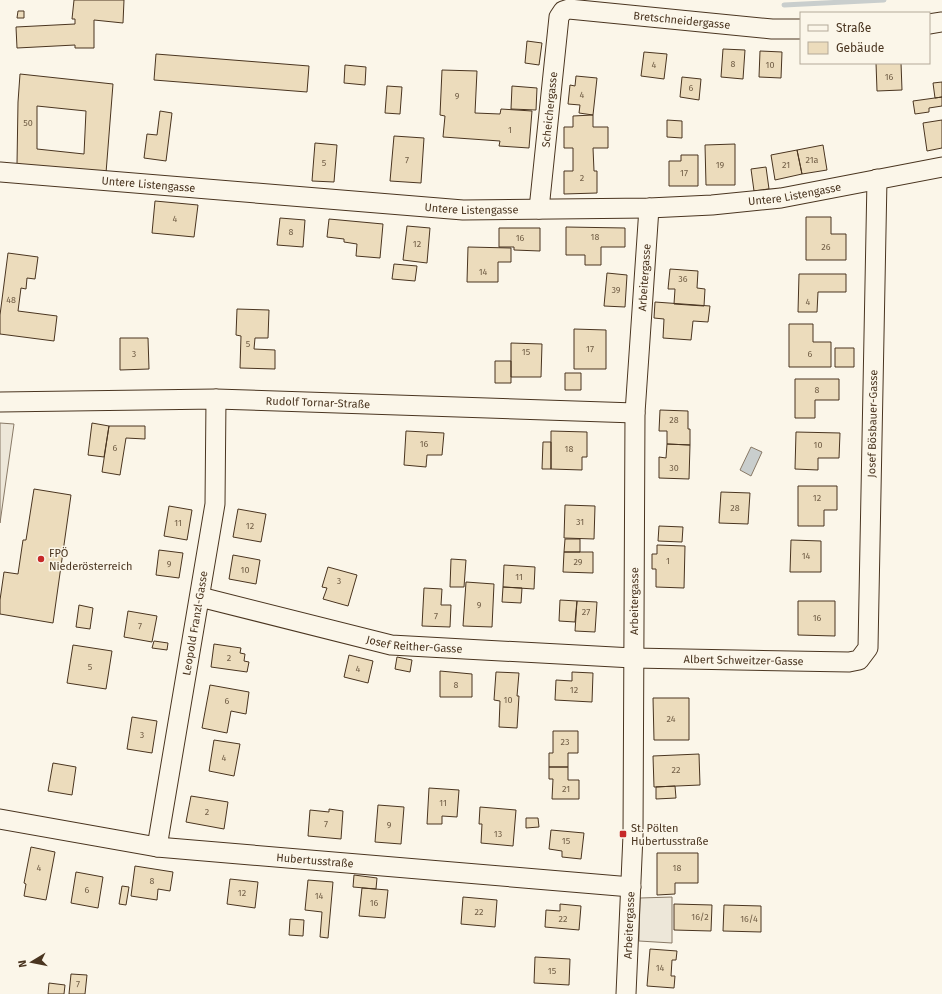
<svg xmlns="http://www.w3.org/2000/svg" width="942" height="994" font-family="'Fira Sans',sans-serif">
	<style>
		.parking { fill: #ede7d9; stroke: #887966 }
		.water { fill: #c9cecd; stroke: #887966 }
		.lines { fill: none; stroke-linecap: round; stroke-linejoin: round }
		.stream { stroke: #c9cecd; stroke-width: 5 }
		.building { fill: #ecdcbc; stroke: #4a3520; fill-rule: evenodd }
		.minor-casing { stroke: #4a3520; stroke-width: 21 }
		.minor { stroke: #fbf6e9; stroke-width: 19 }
		.poi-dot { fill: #c62828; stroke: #fbf6e9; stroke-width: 1.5 }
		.labels { text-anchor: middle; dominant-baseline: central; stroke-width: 3; stroke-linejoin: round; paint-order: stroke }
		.number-label { font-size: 9px; fill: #725f47 }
		.street-label { font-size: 11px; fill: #4a3520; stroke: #fbf6e9 }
		.poi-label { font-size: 11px; fill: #4a3520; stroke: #fbf6e9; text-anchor: start }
	</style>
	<rect width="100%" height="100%" fill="#fbf6e9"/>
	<path class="parking" d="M0 423 14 424 0 523Z
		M672 897V943L639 941 640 898Z"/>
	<path class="water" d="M751 447 762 452 751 476 740 470Z"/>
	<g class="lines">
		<path class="stream" d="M784 5 884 0"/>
	</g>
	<path class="building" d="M74 0H124L123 23 94 20V48H75V45L17 48 16 27 75 24V19H72Z
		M18 11H24V18H17Z
		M527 41 542 43 539 65 525 63Z
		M723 49 745 50 743 79 721 77Z
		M760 51 782 52 781 78 759 77Z
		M644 52 667 54 664 79 641 76Z
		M156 54 309 66 307 92 154 80Z
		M876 63H901L902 90 877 91Z
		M345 65 366 67 365 85 344 83Z
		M442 70 477 71 475 113 500 114 501 109 532 111 529 148 499 146 500 141 443 137 445 116 440 115Z
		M20 74 113 84 106 173 17 164 18 102ZM37 106 86 111 84 154 37 149Z
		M576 76 597 78 593 115 579 113 580 105 568 104 570 85 575 86Z
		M682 77 701 79 699 100 680 97Z
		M942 82V97L935 98 933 83Z
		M387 86 402 87 400 114 385 113Z
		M512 86 537 88 536 110 511 109Z
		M942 97V106L929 108V112L915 114 913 101Z
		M160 111 172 113 166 161 144 158 147 134 157 135Z
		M593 115V127H608V148H593L594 171H597V193L564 194V171H573V148H564V127H573V116Z
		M667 120 682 121V138L667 137Z
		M942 120V148L927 151 923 123Z
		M394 136 424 138 421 183 390 181Z
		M315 143 337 145 334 182 312 181Z
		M735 144V185H706L705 145Z
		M823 145 827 170 802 174 797 150Z
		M797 150 802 174 775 180 771 155Z
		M681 155H698V186H669V161H681Z
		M766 167 769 189 754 191 751 169Z
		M155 201 198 205 194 237 152 233Z
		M806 217H831V234H846V260H806Z
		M280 218 305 220 303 247 277 245Z
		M329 219 383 224 380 258 356 256 357 244 344 242V239L327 237Z
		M407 226 430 228 427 263 403 260Z
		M566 227 625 228V247H601V265H585V255H566Z
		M499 228H540V251L514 250V247H499Z
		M468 247 511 248V262H498V282H467Z
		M8 253 38 257 35 279 27 278 26 289 21 288 18 311 57 316 54 341 0 334V315Z
		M394 264 417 266 415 281 392 279Z
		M670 269 698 271 697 288 705 289 704 306 674 304 675 289H668Z
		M607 273 627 275 625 307 604 306Z
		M799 274H846V292H818L817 312H798Z
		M655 302 710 306 708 322 693 321 691 340 663 338 664 319 654 318Z
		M237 309 269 310 268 338H255L254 349 275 350V369L240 368 241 336 236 335Z
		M789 324H813V342H831V367H789Z
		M574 329 606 330V369H574Z
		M120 338H148L149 369 120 370Z
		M511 343 542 344 541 377H511Z
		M835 348H854V367H835Z
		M495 361H511V383H495Z
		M565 373H581V390H565Z
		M795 379H839V400H815V418H795Z
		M660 410 688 411V429H690V445L667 444V431H659Z
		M92 423 109 426 104 457 88 455Z
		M109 426H145V439L126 438 120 475 102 472Z
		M406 431 444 433 442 455H427L426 467 404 465Z
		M551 431 587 432V457H582V470L551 469Z
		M796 432 840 433 839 458H818V470L795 469Z
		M543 442H551V469H542Z
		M667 444 690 445 689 479 659 478V457L666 458Z
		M798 486H837V510H824V526H798Z
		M34 489 71 495 53 623 0 614V600L4 572 18 574 23 540H26Z
		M721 492 750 493 748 524 719 523Z
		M565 505 595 506 594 539 564 538Z
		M169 506 192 510 187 540 164 536Z
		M238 509 266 514 261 542 233 537Z
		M659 526 683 527 682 542 658 541Z
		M565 539H580V552H564Z
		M791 540 821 541V572H790Z
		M657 545 685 546 684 588 656 587V569H652V554H657Z
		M159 550 183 553 179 578 156 575Z
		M564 552H593V573L563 572Z
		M233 555 260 560 256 584 229 579Z
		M451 559 466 560 464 587H450Z
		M504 565 535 567 534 589 503 587Z
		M328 567 357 575 348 606 323 599 327 588 322 587Z
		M466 582 494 584 492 627 463 626Z
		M503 587 522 588 521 603 502 602Z
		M424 588 442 589 441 605H451L450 627 422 626Z
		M560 600 577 601 575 622 559 621Z
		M577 601 597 602 595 632 575 631Z
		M798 601H835V636L798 635Z
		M79 605 93 608 90 629 76 627Z
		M128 611 157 616 152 642 124 637Z
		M154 641 168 643 167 650 152 648Z
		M214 644 241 648 240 653 245 654 244 661 249 662 247 672 211 667Z
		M73 645 112 651 106 689 67 683Z
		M349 655 373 661 368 683 344 677Z
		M397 657 412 660 410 672 395 669Z
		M440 671 472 674V697H440Z
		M496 672 519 673 517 696H519L517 728 499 727 500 701 494 700Z
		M572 672 593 673 592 702 555 700 556 680 572 681Z
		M210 685 249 692 246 714 231 711 227 733 202 728Z
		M653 698H689V740H654Z
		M132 717 157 721 152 753 127 749Z
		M553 731H578V753H568V767H549V753H553Z
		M214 740 240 744 234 776 209 771Z
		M699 754 700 785 654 787 653 756Z
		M53 763 76 767 72 795 48 791Z
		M549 767H568V780H579V799H552L553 779H549Z
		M675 786 676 798 656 799V787Z
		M429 788 459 790 457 817 442 816V824H427Z
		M191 796 228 802 224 829 186 822Z
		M378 805 404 807 401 844 375 842Z
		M480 807 516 810 513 846 481 843 482 824H479Z
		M329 809 343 811 341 839 308 836 310 810 329 812Z
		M526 818H538L539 827 526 828Z
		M551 830 584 833 581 859 562 857V851L549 849Z
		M31 847 55 852 46 900 24 896 26 884 24 883Z
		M657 853H698V883H675V894L657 895Z
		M135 866 173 872 170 891 158 889 157 900 131 896Z
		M76 872 103 877 98 908 71 903Z
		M354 875 377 878 376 889 353 887Z
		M230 879 258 882 255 908 227 904Z
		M308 880 333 882 328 938 320 937 322 912 305 910Z
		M122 886 129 887 126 905 119 904Z
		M362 888 388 890 385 918 359 916Z
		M463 897 497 900 495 927 461 924Z
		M560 904 581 906 579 930 545 927 546 910 560 911Z
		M674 904 712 905 711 931 674 930Z
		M724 905 761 906V932L723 931Z
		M290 919 304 920 303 936 289 935Z
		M650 949 677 951 676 960H672L671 976H675L674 988 647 986Z
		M535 957 570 959 569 985 534 983Z
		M71 974 87 975 85 994H69Z
		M49 983 65 985 64 994H48Z"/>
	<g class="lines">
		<defs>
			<g id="minor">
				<path d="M929 24 942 22"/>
				<path id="s1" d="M0 172 463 210 649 208 712 205 781 198 942 167"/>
				<path id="s2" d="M539 209 559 17 563 11 569 9 772 29H801"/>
				<path id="s3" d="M0 402 216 399 635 413"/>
				<path id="s4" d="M200 597 391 645 633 658 849 662 859 660 868 648 877 179"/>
				<path id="s5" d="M0 819 157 847 631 887"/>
				<path id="s6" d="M157 847 215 504 216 399"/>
				<path id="s7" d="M626 994 633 835 635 413 649 208"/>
			</g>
		</defs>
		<use href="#minor" class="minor-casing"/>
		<use href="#minor" class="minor"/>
	</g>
	<g class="poi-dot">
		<circle cx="41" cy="559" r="4"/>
		<rect x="619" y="830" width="8" height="8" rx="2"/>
	</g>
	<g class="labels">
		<g class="number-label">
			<text x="733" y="64">8</text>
			<text x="654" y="65">4</text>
			<text x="770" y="65">10</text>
			<text x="889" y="77">16</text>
			<text x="691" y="88">6</text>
			<text x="582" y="95">4</text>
			<text x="457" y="96">9</text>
			<text x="28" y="123">50</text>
			<text x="510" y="130">1</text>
			<text x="407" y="160">7</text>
			<text x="812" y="160">21a</text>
			<text x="324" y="163">5</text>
			<text x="720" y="165">19</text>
			<text x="786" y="165">21</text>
			<text x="684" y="173">17</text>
			<text x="582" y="178">2</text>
			<text x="175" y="219">4</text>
			<text x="291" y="232">8</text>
			<text x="595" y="237">18</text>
			<text x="520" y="238">16</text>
			<text x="417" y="244">12</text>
			<text x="826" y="247">26</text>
			<text x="483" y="272">14</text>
			<text x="683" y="279">36</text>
			<text x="616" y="290">39</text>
			<text x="11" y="300">48</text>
			<text x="808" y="302">4</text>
			<text x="248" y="344">5</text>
			<text x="590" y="349">17</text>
			<text x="526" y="352">15</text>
			<text x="134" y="354">3</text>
			<text x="810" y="354">6</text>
			<text x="817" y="390">8</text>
			<text x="674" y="420">28</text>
			<text x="424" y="444">16</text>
			<text x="818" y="445">10</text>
			<text x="115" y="448">6</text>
			<text x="569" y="449">18</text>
			<text x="674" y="468">30</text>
			<text x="817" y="498">12</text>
			<text x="735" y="508">28</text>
			<text x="580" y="522">31</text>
			<text x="178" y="523">11</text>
			<text x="250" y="526">12</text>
			<text x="806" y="556">14</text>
			<text x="668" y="561">1</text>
			<text x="578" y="562">29</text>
			<text x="169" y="564">9</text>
			<text x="245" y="570">10</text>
			<text x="519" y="577">11</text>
			<text x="339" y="581">3</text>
			<text x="479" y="605">9</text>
			<text x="586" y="612">27</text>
			<text x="436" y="616">7</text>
			<text x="817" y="618">16</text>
			<text x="140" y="626">7</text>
			<text x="229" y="658">2</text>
			<text x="90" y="667">5</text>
			<text x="358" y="669">4</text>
			<text x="456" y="685">8</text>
			<text x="574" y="690">12</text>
			<text x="508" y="700">10</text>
			<text x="227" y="701">6</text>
			<text x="671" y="719">24</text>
			<text x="142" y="735">3</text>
			<text x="565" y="742">23</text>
			<text x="224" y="758">4</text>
			<text x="676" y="770">22</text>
			<text x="566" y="789">21</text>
			<text x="443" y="803">11</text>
			<text x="207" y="812">2</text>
			<text x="326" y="824">7</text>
			<text x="389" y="825">9</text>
			<text x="498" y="834">13</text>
			<text x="566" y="841">15</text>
			<text x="39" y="868">4</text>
			<text x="677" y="868">18</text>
			<text x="152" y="881">8</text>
			<text x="87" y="890">6</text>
			<text x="242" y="893">12</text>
			<text x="319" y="896">14</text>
			<text x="374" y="903">16</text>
			<text x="479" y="912">22</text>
			<text x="700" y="917">16/2</text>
			<text x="563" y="919">22</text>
			<text x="749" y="919">16/4</text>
			<text x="660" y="968">14</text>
			<text x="552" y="971">15</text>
			<text x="78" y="984">7</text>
		</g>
		<g class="street-label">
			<text stroke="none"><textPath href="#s2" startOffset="320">Bretschneidergasse</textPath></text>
			<text stroke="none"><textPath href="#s2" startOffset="100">Scheichergasse</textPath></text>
			<text stroke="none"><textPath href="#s1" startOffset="149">Untere Listengasse</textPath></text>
			<text stroke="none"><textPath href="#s1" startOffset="797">Untere Listengasse</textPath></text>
			<text stroke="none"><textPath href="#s1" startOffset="473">Untere Listengasse</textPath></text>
			<text stroke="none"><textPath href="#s7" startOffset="717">Arbeitergasse</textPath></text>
			<text stroke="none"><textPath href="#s3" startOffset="318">Rudolf Tornar-Straße</textPath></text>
			<text stroke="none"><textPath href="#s4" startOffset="905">Josef Bösbauer-Gasse</textPath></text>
			<text stroke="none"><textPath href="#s7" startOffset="393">Arbeitergasse</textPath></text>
			<text stroke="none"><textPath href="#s6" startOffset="227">Leopold Franzl-Gasse</textPath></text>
			<text stroke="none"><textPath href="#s4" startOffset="220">Josef Reither-Gasse</textPath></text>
			<text stroke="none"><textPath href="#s4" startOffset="550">Albert Schweitzer-Gasse</textPath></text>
			<text stroke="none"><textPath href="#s5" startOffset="318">Hubertusstraße</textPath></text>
			<text stroke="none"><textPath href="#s7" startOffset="69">Arbeitergasse</textPath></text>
		</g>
		<g class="poi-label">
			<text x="49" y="553">FPÖ<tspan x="49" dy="13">Niederösterreich</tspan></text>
			<text x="631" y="828">St. Pölten<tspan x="631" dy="13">Hubertusstraße</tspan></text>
		</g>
	</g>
	<rect x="800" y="12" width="130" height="52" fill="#fbf6e9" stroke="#b4a999"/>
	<rect x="808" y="25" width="20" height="6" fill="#fbf6e9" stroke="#b4a999"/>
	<text x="836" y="32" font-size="12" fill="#4a3520">Straße</text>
	<rect x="808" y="42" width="20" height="12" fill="#ecdcbc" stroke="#b4a999"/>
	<text x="836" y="52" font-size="12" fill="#4a3520">Gebäude</text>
	<g transform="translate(32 962) rotate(260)" stroke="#fbf6e9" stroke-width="3" paint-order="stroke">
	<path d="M0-3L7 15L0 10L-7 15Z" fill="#4a3520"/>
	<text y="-6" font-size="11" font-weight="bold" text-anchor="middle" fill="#4a3520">N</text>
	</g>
</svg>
